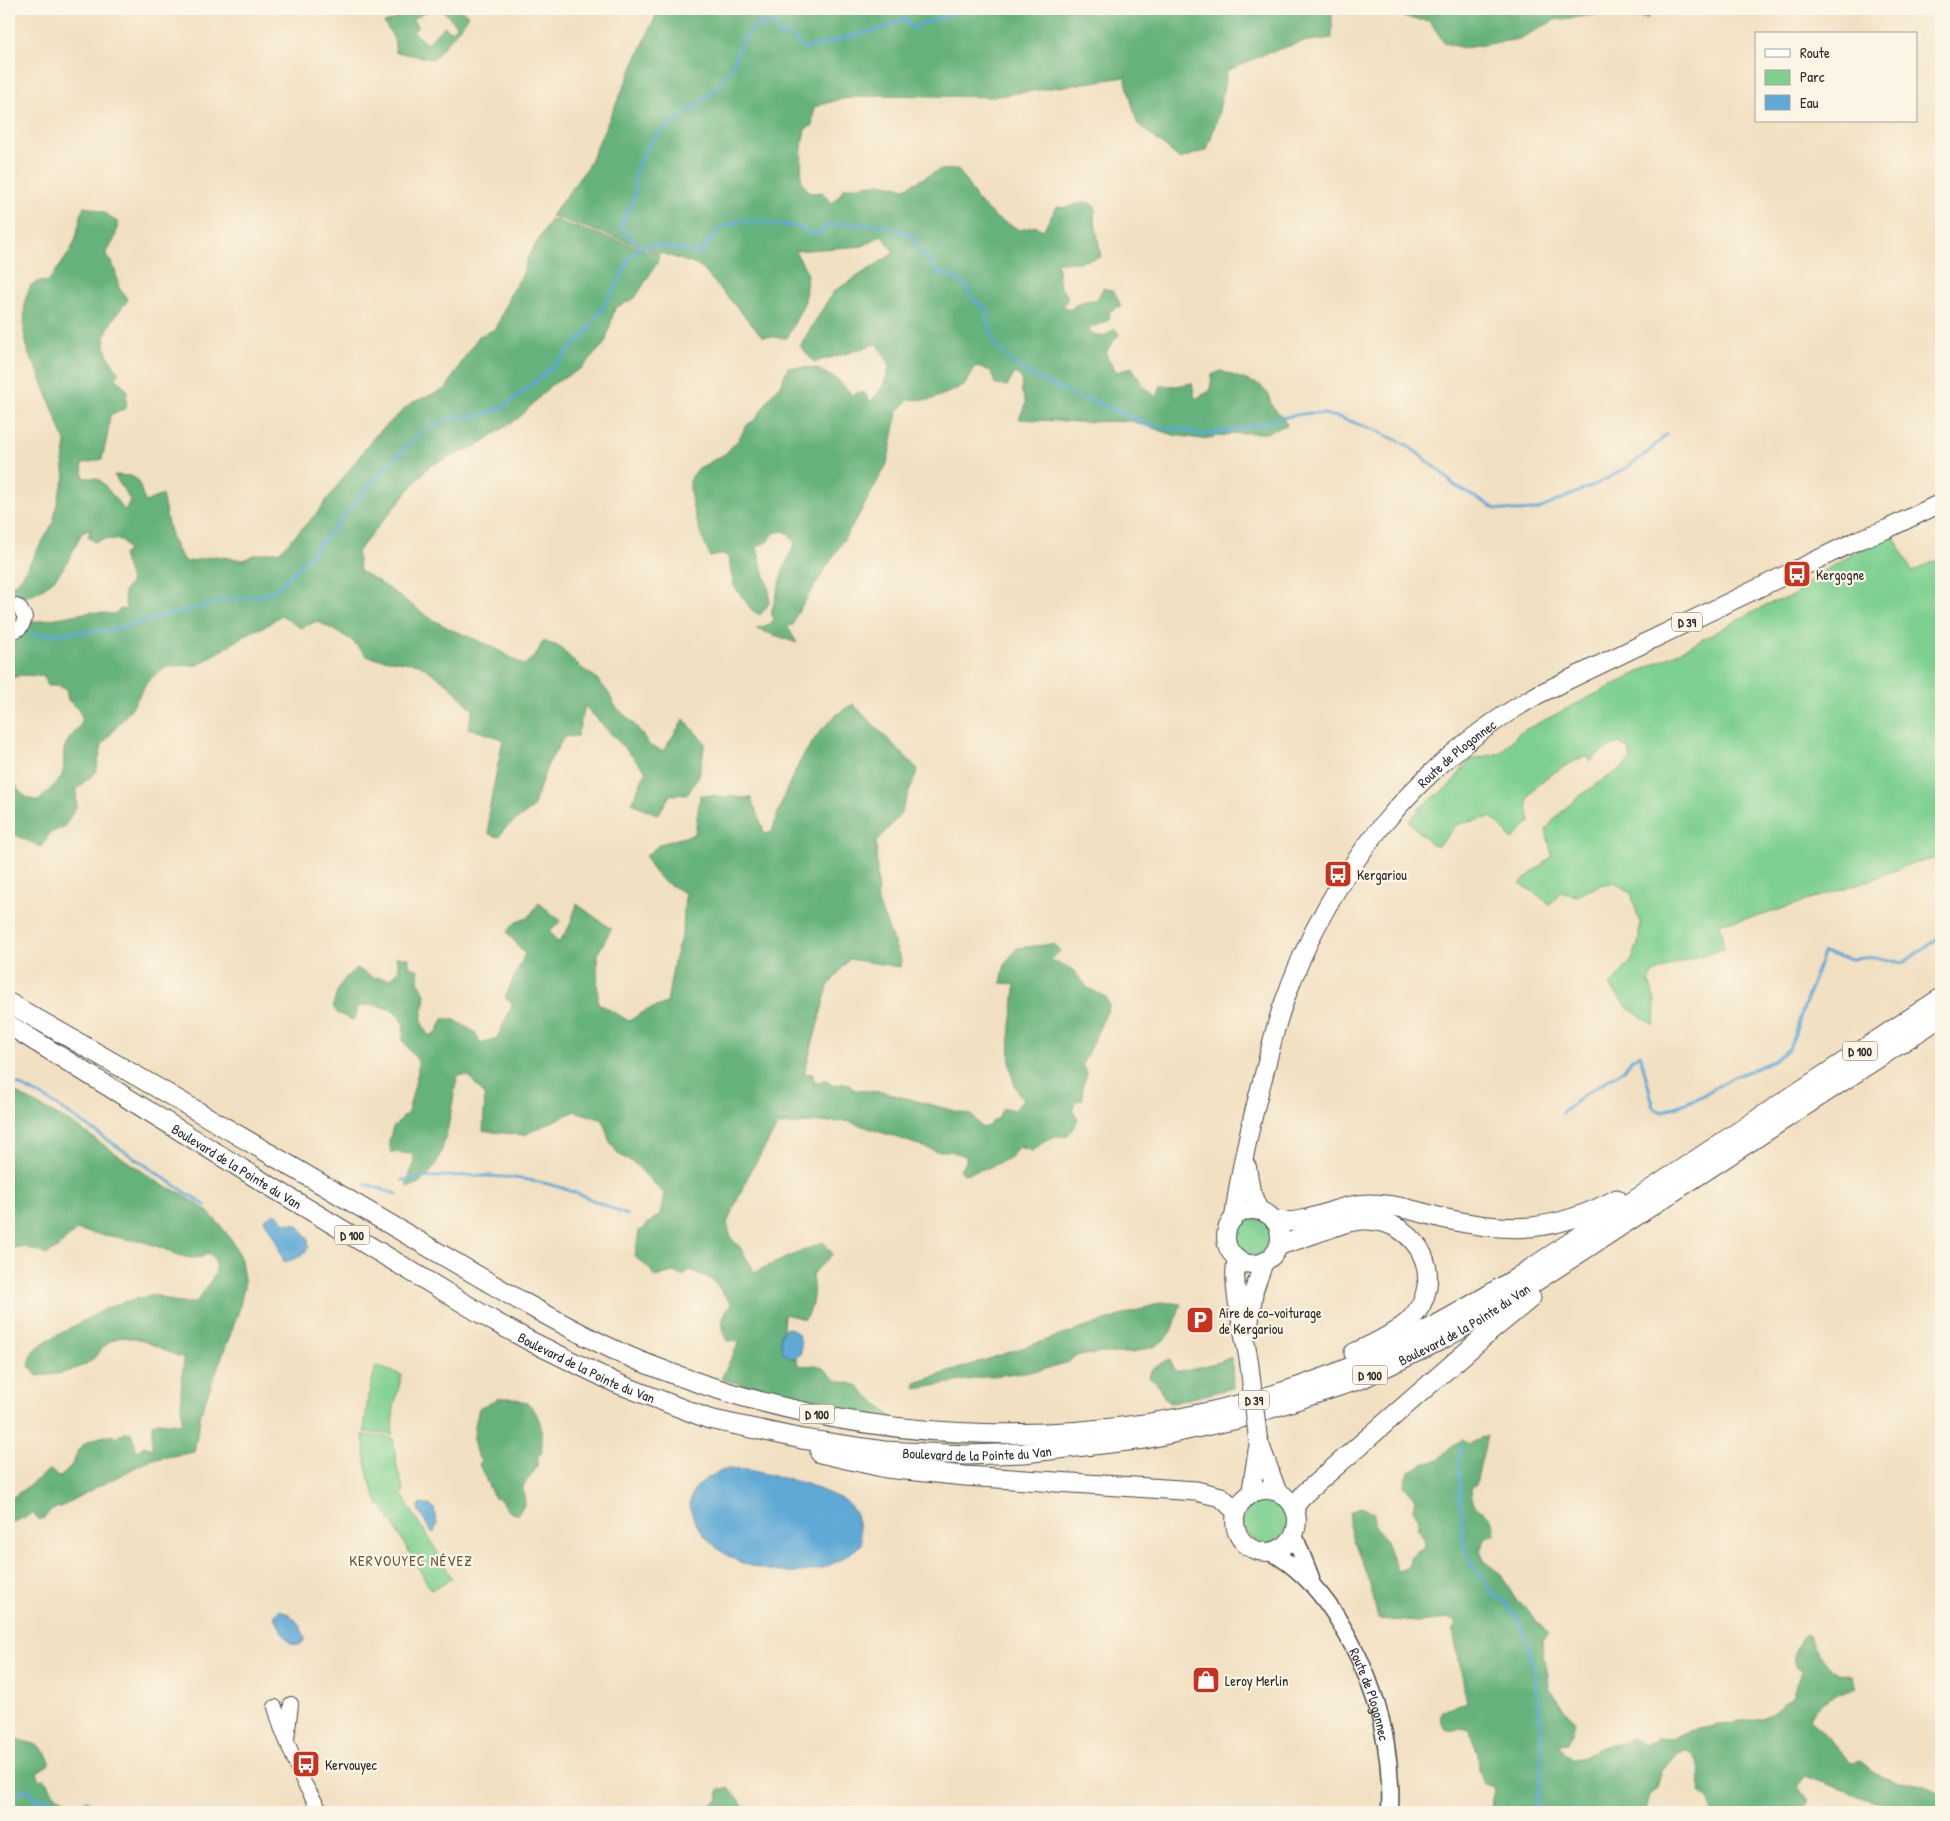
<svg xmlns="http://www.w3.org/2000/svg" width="1950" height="1821" font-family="'Patrick Hand',sans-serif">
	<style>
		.green { fill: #7ed091; stroke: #547e5e }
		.forest { fill: #66b27b; stroke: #486e53 }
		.water { fill: #5ea9d6; stroke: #446a80 }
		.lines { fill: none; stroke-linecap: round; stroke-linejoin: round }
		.stream { stroke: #5ea9d6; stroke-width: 3 }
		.tertiary-casing { stroke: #494642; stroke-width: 16 }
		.secondary-casing { stroke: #494642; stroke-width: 19 }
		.primary-casing { stroke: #494642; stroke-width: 20 }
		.trunk-casing { stroke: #494642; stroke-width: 21 }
		.tertiary { stroke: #fff; stroke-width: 14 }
		.secondary { stroke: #fff; stroke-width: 16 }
		.primary { stroke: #fff; stroke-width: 18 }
		.trunk { stroke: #fff; stroke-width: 19 }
		.primary-bridge-casing { stroke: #494642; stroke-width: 20; stroke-linecap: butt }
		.primary-bridge { stroke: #fff; stroke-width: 18 }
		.labels { text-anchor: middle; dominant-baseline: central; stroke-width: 4.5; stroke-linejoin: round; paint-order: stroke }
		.shield { fill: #fcf5e5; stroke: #6a6863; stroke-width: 1 }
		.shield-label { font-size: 12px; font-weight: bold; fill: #2b2b2b }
		.poi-label { font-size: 14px; fill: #2b2b2b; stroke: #fcf5e5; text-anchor: start }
		.street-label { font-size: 14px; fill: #2b2b2b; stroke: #fcf5e5 }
		.neighbourhood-label { font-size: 15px; letter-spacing: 1px; fill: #645241; stroke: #fcf5e5 }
	</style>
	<rect width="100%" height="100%" fill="#fcf5e5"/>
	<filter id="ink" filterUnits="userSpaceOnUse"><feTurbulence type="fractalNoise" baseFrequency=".02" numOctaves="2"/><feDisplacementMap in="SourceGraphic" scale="10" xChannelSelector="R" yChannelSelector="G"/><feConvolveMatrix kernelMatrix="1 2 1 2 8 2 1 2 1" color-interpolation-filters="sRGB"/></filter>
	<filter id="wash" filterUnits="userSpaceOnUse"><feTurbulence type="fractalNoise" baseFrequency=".0096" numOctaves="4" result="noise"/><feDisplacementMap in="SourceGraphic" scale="20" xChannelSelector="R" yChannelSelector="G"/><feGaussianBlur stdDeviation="1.12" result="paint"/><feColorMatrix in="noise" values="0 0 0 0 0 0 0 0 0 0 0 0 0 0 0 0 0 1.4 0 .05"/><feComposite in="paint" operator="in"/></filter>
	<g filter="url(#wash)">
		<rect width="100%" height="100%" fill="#f1e0c1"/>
		<path class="green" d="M1892 532 1912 572 1941 558V857L1937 859 1915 862 1879 877 1760 916 1720 923 1724 949 1676 963 1654 973 1649 981 1655 1001 1654 1025 1628 1008 1610 986 1632 960 1638 944 1640 923 1631 893 1615 882 1600 885 1577 896 1560 892 1550 904 1520 883 1552 856 1546 830C1558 813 1574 800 1591 788 1604 778 1622 771 1631 758L1629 749 1619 743 1602 751 1590 761 1587 756C1570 762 1534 781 1528 799 1526 805 1529 816 1530 822L1512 840 1499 824 1491 817 1458 824 1438 846 1430 843 1409 822 1422 806 1449 786 1470 760 1500 753 1519 733 1690 646 1768 604 1793 596 1813 577Z
			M1235 1238a19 19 0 1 1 38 0a19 19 0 1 1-38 0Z
			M376 1366 402 1375 394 1406 392 1435 364 1432 368 1396Z
			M363 1435 393 1438 397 1468 404 1491 401 1493 422 1529H424L452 1578 431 1590 382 1505 379 1506 368 1476Z
			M1243 1521a22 22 0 1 1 44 0a22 22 0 1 1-44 0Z"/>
		<path class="forest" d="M403 9H426L428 11 412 19 418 27 413 32 427 44 444 26 451 32 457 25 441 9H461L469 16 434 59 395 52C397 41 390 31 384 23L394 20Z
			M659 9H1332V38L1302 42 1267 53 1227 71 1218 116 1207 150 1180 159 1137 123 1125 77 991 97 880 95 841 99 814 107 812 126 805 129 802 146 801 181 810 193 822 192 832 203 839 196 844 188 880 183 905 188 939 170 958 169 978 201 996 218 1020 230 1036 226 1043 230 1057 207C1078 211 1080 193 1096 208L1094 216 1101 257 1079 262H1057L1060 288 1067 294V300L1063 306 1070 310C1076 302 1088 300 1097 300L1103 288 1114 291 1121 306 1110 311 1109 320 1089 328 1091 333 1103 337 1115 329 1119 334C1105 353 1101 352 1117 372L1132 367 1143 385 1157 398 1161 385 1176 386 1192 383 1195 399 1210 391 1212 375 1221 371 1260 385 1269 395 1271 405 1278 412 1287 425 1266 433H1237L1202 439 1174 435 1131 421 1079 422 1019 419 1026 403 1022 393 1021 377 1015 373 1007 386 995 384 991 371 976 366 964 386 930 400 909 399 898 411 887 464 856 520 795 617 793 625 787 626 797 643 757 629 769 624 774 619 771 613 783 572 795 542 791 538 790 534 783 531 774 533 768 541 757 547C759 563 772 589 769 602 768 606 763 611 760 615L752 610 734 586 728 557 724 554 710 557C700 531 689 506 690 479L699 468 725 454 738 440 747 425 756 419 770 397 781 384 788 367 815 368 838 380 853 396 858 392 865 393 870 402C882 391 886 380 890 365L877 343 852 352 814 362 800 346 833 292 894 253 882 235 863 246 795 251 807 272 805 301 787 338 762 336 700 266 551 216 587 168Z
			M1397 9H1658L1647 18 1602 14 1555 20 1519 39 1464 48 1444 43 1430 21 1405 18Z
			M84 206 103 212 119 223 114 240 106 254 115 269 119 288 128 300C117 314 100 332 106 350 108 357 114 365 118 371L116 378 127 390 126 408 110 415 108 433 102 459 82 464 84 478H96L101 481 125 511 130 500 114 475 131 476 138 480 145 502 162 495C167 515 170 550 187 562L215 556 244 560 253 555 280 551 317 513 374 437 411 403 446 389 464 358 479 336 496 329 512 290 522 276 528 257 551 219 659 254 657 263 635 298 615 308 605 343 582 368 551 385 521 416 478 445 429 466 357 552 360 571 375 579 430 618 450 629 491 646 524 665 536 655 543 641 558 646 580 667 595 677 608 692 615 706 636 726 650 746 663 751 684 719 705 743 699 775 688 794 670 795 658 815 632 803 646 771 585 706 577 736 564 737 547 766 533 808 504 829 499 837 489 834V810L503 739 468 728 473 710 448 684 419 664 368 657 350 639 317 621 301 628 281 615 266 626 251 632 198 665 168 666 148 680 133 706 102 745 96 772 77 789 76 807 64 827 50 833 41 847 9 832V782L15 784C21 795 27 799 38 801 44 795 60 781 62 775 66 766 61 752 66 744 78 724 94 722 68 700L66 689 58 686H48L44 676 21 675 9 679V640C19 638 23 631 28 623L91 612 114 614 121 609 126 610 124 592 131 581 123 555 128 550 122 540 104 539 95 542 88 537 91 528 82 532C66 568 52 595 9 600V584H14L20 580 53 523 59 494 65 478 63 461 66 444 38 371 29 355 24 332 25 300 31 285 39 281 47 282C56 271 73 251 76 237 79 226 80 217 84 206Z
			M853 704 918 769 900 815 876 842 878 903 901 960 900 967 849 959 828 986 810 1053 804 1073 813 1074 814 1081 819 1084 822 1080H826L833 1086C843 1083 847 1081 854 1090L882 1092 971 1115 982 1128 989 1126 991 1122 999 1118 1002 1109 1007 1108 1013 1110 1023 1101C999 1065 1014 1023 1015 984L1001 983 1005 964 1017 948 1054 944 1060 951 1051 960 1072 969 1088 988 1107 998 1109 1007 1082 1065 1087 1074 1082 1087 1083 1100 1076 1101 1072 1110 1078 1119 1074 1128 1066 1137C1053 1133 1042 1143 1033 1151L1018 1147 1011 1157 990 1167 965 1174 960 1171 961 1167 966 1163V1156L950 1151H936L848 1121 778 1125 749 1174 727 1223 731 1238 740 1247 754 1272 823 1242 833 1254 812 1274C814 1293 815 1301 805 1319L784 1314 783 1330 781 1334 792 1359 796 1358 799 1366 816 1365 825 1369 836 1380 856 1385 893 1418 860 1415 721 1379 740 1340 728 1341C720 1325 721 1319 731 1304L713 1280 690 1270 682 1276 673 1272 655 1277 649 1268 635 1257 639 1231 660 1214 664 1194 635 1164 618 1154 609 1140 603 1120 575 1111 524 1135 483 1131 485 1096 469 1076 458 1075C452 1100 449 1136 438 1159 434 1170 420 1186 408 1187L406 1184 414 1164 413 1154 391 1152 389 1141 393 1127 408 1112 418 1072V1061L402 1040C403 1037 404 1032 404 1028 402 1008 373 1001 357 1007V1013L353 1020 337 1013 333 1006C338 987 341 980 357 968L371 977 390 979 399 969 396 957 409 958V967L419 970 418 981C435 1005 417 1006 423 1025 424 1029 427 1033 429 1036L437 1032 443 1019H453L475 1032 481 1044 497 1038 513 1004 505 998 525 954 507 932 516 922 528 918 539 903 561 921 550 932 558 943 569 927 577 904 611 929 597 955 598 1003 629 1021 645 1011 667 1003 674 961 683 930 685 893C665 882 654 879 646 856L660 844 695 834 700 795 751 798 765 834 772 832C784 791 802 747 834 717 839 712 847 708 853 704Z
			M9 1089 73 1124 162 1185 183 1194 207 1211 221 1226 233 1242 241 1260 244 1279V1288L238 1314 201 1412 194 1452 150 1460 72 1500C63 1509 50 1506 43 1519H38L33 1513 9 1524V1500L50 1470 60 1477C86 1458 66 1441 112 1435L116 1438 125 1432 131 1433 137 1451 144 1446 152 1449V1424L159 1422 179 1424 182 1421 181 1390 184 1358C166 1353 150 1340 130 1338 107 1334 104 1351 89 1362 74 1372 54 1375 37 1376L29 1366 33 1351 46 1341 107 1308 133 1299 155 1295 179 1303H195C204 1294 208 1283 216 1273L215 1260 209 1253 202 1257 191 1258 176 1255 168 1250 144 1242 76 1230 59 1247 46 1255C35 1250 18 1242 9 1251Z
			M1163 1302 1181 1304 1173 1329 1164 1340 1156 1346 1133 1353H1102L1075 1356 1069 1362 1041 1370 984 1377 916 1389 915 1383Z
			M1232 1357 1233 1388 1171 1403C1159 1396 1164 1386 1149 1378L1151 1370 1169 1359 1176 1371H1180L1216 1363Z
			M499 1398C527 1397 538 1406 542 1433 543 1440 541 1447 542 1453L538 1456C539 1469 530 1476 523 1486L525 1504 518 1514C508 1515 505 1507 500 1499L494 1498 479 1464 481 1461C469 1445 475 1426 479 1408Z
			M1487 1436 1476 1484 1471 1487C1471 1510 1480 1505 1491 1519 1494 1523 1494 1530 1495 1535L1486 1538 1480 1550 1485 1562 1501 1574 1515 1599 1524 1606 1548 1634 1542 1641 1543 1655 1550 1689 1575 1723 1568 1743 1559 1744 1563 1752 1571 1759C1590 1758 1590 1750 1604 1746 1617 1743 1617 1746 1630 1738L1645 1745 1658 1738 1671 1739 1687 1731 1735 1722 1763 1718 1775 1711 1782 1704 1792 1698 1801 1671 1796 1668C1793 1654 1795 1647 1803 1635H1809C1812 1651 1826 1662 1837 1673L1852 1675 1857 1687C1839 1694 1818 1698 1810 1718L1850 1763 1859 1761 1874 1773 1900 1783 1924 1786 1941 1793V1812H1916L1901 1805 1873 1800 1851 1793 1804 1776 1797 1786 1810 1800 1805 1810 1715 1812 1709 1799 1700 1792C1702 1776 1701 1759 1687 1750L1677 1753 1662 1771 1657 1788 1650 1793 1648 1798 1645 1812H1491L1492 1798 1495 1787 1484 1784 1479 1771 1478 1754 1469 1730 1460 1728 1446 1730C1440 1723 1439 1719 1442 1710L1467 1702 1453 1630 1456 1625 1455 1621 1449 1619 1417 1622 1378 1619 1370 1585 1349 1526 1350 1513 1360 1507 1374 1513V1526L1385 1538 1397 1571 1409 1567 1410 1557 1417 1551 1425 1547 1424 1537 1417 1529 1419 1519 1413 1509 1415 1499 1404 1486 1409 1472 1423 1464 1439 1460 1452 1445 1463 1440 1469 1444Z
			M9 1734C27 1748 37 1735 50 1761L48 1765 37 1772 40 1780 44 1779 48 1782C53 1798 65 1801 81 1805L87 1800 92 1803 95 1809 91 1812H32L29 1810 24 1812H9Z
			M720 1788 723 1790 729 1788 749 1812H699L719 1800 718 1791Z"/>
		<path class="water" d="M273 1214H277L285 1223 297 1224 308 1239 309 1247C303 1256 295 1260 284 1262L276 1240 264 1220Z
			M788 1328C800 1329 803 1345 800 1355L792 1359 783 1353C781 1345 779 1337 783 1330Z
			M727 1469 749 1470 807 1484 846 1501 856 1514 862 1544C852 1552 842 1560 830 1565 803 1577 767 1573 740 1562 725 1556 711 1544 701 1531 678 1499 694 1481 727 1469Z
			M420 1504 429 1505 434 1508 437 1524 434 1533 431 1532 418 1509Z
			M279 1610C293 1613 302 1626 305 1640L300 1645 291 1644 282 1632 274 1615Z"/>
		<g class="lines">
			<path class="stream" d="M762 9 764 14 763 19 741 42 733 66 721 83 710 95 657 136 646 149 636 171 634 199 621 225 627 235 642 246 654 245 700 253 721 227 744 220 798 227 811 234 821 233 826 225 833 226 840 223 842 226 847 223 858 225 866 224 889 226 910 235 938 273 949 275 966 285 972 299 987 309 989 326 996 345 1002 352 1023 371 1078 397 1096 402 1154 427 1181 429 1201 435 1241 429 1290 416 1310 413 1324 414 1341 418 1375 430 1407 445 1439 470 1454 485 1496 509 1514 511 1537 510 1603 481 1626 468 1647 453 1666 435
				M757 26 766 27 772 23 781 38 785 33H788L803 49 883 28 906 18 908 27 915 28 920 24 945 16 974 9
				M30 632 35 635 109 630 224 601 263 595 274 591 310 556 387 465 415 439 426 430 451 419 465 416H482L505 406 555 365 587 332 618 283 629 258 642 246
				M9 1080 47 1099 206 1206
				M1562 1113 1585 1094 1624 1070 1632 1059 1640 1054 1654 1108 1662 1112 1696 1099 1732 1078 1773 1061 1784 1053 1790 1047 1823 953 1851 959 1875 957 1903 963 1941 936
				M402 1180C451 1175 500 1172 548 1184 572 1189 603 1205 627 1215
				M365 1184 397 1194
				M1461 1447 1459 1458C1460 1484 1458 1541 1471 1562 1478 1574 1488 1584 1495 1597L1504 1600 1523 1630 1533 1662 1542 1739 1540 1787 1533 1812
				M9 1796H14L24 1789 32 1793 36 1800 49 1798 63 1812"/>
		</g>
	</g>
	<g filter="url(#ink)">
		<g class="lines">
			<defs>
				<path id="tertiary" d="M9 604 19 607 25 617C23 626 19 632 9 631
					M275 1707 281 1727 304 1783 321 1812
					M287 1739 291 1704"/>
				<g id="secondary">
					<path d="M1294 1535 1311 1578"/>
					<path id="s1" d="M1271 1552C1299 1567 1319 1590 1336 1616 1373 1675 1393 1742 1390 1812"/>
				</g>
				<g id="primary">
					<path d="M1247 1167 1251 1191 1259 1211"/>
					<circle cx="1253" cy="1237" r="27"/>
					<path id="s2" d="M1234 1218C1240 1169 1251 1121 1264 1074 1270 1051 1275 1027 1283 1005 1329 872 1416 763 1539 694L1858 540 1887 529 1941 503"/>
					<path d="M1237 1259C1230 1284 1245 1335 1249 1362"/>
					<path d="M1248 1331 1254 1290 1264 1262"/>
					<path d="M1258 1439 1277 1491"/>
					<circle cx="1266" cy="1521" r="31"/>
					<path d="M1251 1493 1258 1447"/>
				</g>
				<g id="trunk">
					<path d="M9 1003 168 1094 519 1300C559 1322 600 1345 642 1362 860 1450 1110 1460 1331 1375 1397 1349 1458 1314 1518 1277L1941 998"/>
					<path id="s3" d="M9 1025 260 1180 495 1322 532 1342 616 1383 709 1419 802 1439 884 1451 966 1455 1024 1453 1145 1439 1238 1419 1361 1379 1443 1339 1478 1319 1941 1017"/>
					<path d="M1275 1221C1312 1226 1337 1203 1371 1204 1395 1204 1419 1212 1442 1218 1510 1234 1555 1232 1617 1199"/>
					<path d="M1280 1245C1293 1241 1306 1237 1319 1232 1335 1227 1350 1219 1367 1220 1420 1221 1448 1280 1410 1320 1396 1334 1372 1345 1354 1353"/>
					<path d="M820 1453 886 1468 965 1476 1196 1491 1221 1497 1236 1511"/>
					<path d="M1294 1507 1305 1493 1486 1335 1531 1298"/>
				</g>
			</defs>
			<use href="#tertiary" class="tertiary-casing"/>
			<use href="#secondary" class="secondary-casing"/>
			<use href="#primary" class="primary-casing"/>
			<use href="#trunk" class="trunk-casing"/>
			<use href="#tertiary" class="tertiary"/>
			<use href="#secondary" class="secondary"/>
			<use href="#primary" class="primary"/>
			<use href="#trunk" class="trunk"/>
			<defs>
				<path id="primary-bridge" d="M1249 1362 1258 1439"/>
			</defs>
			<use href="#primary-bridge" class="primary-bridge-casing"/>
			<use href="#primary-bridge" class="primary-bridge"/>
		</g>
	</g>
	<defs>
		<symbol id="bus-square" viewBox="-11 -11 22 22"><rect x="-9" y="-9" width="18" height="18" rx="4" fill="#c8321e" stroke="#fcf5e5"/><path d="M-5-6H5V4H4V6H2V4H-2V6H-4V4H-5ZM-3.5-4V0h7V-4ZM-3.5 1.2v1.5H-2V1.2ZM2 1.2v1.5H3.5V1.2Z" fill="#fff"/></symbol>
		<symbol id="parking-square" viewBox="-11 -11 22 22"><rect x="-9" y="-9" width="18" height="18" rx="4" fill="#c8321e" stroke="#fcf5e5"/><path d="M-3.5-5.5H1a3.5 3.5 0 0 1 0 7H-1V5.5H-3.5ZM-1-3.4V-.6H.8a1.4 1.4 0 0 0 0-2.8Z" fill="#fff"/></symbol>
		<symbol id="shop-square" viewBox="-11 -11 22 22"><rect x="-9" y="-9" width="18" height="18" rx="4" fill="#c8321e" stroke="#fcf5e5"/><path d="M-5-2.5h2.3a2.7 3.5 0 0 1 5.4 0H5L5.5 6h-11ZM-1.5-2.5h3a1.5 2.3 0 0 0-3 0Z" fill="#fff"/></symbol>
	</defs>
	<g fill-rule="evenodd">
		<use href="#bus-square" x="1781" y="558" width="32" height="32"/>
		<use href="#bus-square" x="1322" y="858" width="32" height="32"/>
		<use href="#parking-square" x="1184" y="1304" width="32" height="32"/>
		<use href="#shop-square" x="1190" y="1664" width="32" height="32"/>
		<use href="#bus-square" x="290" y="1748" width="32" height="32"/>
	</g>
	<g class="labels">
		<g class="shield">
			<rect x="1672" y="612.5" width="30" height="19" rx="4"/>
			<rect x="1842.5" y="1041.5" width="35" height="19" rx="4"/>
			<rect x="334.5" y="1225.5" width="35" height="19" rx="4"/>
			<rect x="1352.5" y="1365.5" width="35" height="19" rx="4"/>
			<rect x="1239" y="1390.5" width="30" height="19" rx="4"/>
			<rect x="799.5" y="1404.5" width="35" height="19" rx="4"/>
		</g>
		<g class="shield-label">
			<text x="1687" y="622">D 39</text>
			<text x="1860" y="1051">D 100</text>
			<text x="352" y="1235">D 100</text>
			<text x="1370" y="1375">D 100</text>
			<text x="1254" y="1400">D 39</text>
			<text x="817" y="1414">D 100</text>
		</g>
		<g class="poi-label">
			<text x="1816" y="574">Kergogne</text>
			<text x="1357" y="874">Kergariou</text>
			<text x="1219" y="1312">Aire de co-voiturage<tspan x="1219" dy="16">de Kergariou</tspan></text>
			<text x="1225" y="1680">Leroy Merlin</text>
			<text x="325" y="1764">Kervouyec</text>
		</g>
		<g class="street-label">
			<text stroke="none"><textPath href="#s2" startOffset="529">Route de Plogonnec</textPath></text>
			<text stroke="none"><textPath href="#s3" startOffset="268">Boulevard de la Pointe du Van</textPath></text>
			<text stroke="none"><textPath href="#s3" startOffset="1586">Boulevard de la Pointe du Van</textPath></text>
			<text stroke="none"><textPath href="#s3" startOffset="672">Boulevard de la Pointe du Van</textPath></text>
			<text stroke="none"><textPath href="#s3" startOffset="1076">Boulevard de la Pointe du Van</textPath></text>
			<text stroke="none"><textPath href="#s1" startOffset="178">Route de Plogonnec</textPath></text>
		</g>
		<g class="neighbourhood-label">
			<text x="411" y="1560">KERVOUYEC NÉVEZ</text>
		</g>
	</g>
	<rect width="1950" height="1821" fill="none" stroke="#fcf5e5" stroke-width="30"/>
	<rect x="1755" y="32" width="162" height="90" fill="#fcf5e5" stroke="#a8a49b"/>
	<rect x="1765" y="49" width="25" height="8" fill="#ffffff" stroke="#a8a49b"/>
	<text x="1800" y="58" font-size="15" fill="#2b2b2b">Route</text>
	<rect x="1765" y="70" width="25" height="15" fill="#7ed091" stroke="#a8a49b"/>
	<text x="1800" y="82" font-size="15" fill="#2b2b2b">Parc</text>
	<rect x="1765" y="95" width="25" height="15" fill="#5ea9d6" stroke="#a8a49b"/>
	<text x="1800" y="108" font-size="15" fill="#2b2b2b">Eau</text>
</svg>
